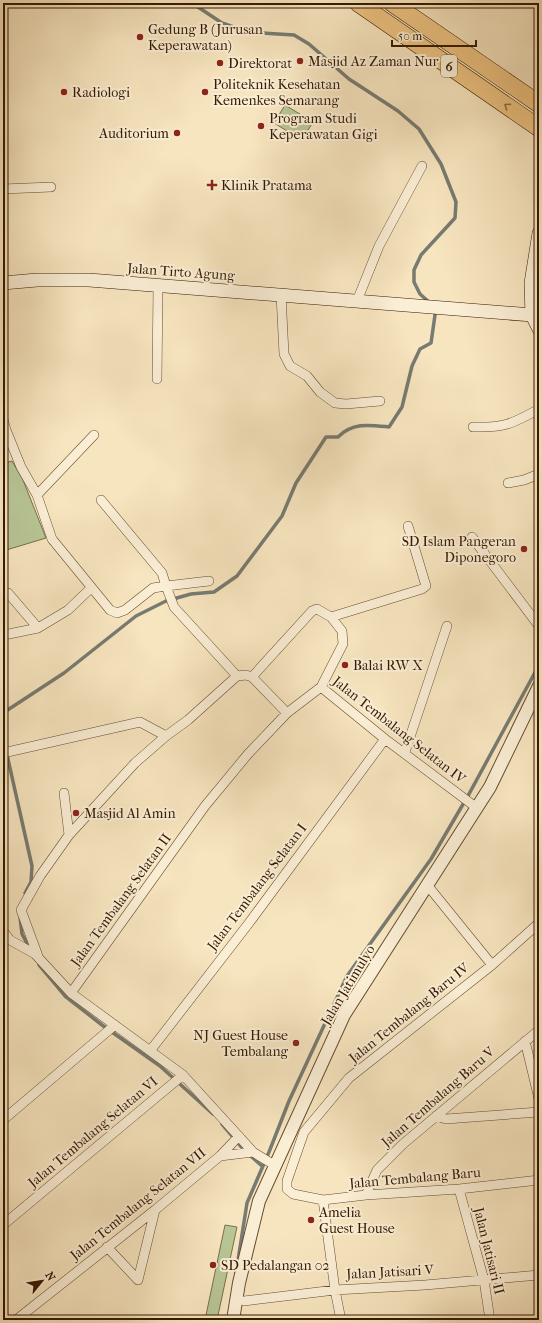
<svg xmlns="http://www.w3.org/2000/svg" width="542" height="1323" font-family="'IM FELL French Canon',serif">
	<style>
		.green { fill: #b8c696; stroke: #77704b }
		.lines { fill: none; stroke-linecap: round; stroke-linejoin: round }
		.stream { stroke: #777b71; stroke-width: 3.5 }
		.minor-casing { stroke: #664c30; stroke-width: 10 }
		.tertiary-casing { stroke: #664c30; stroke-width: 14 }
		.secondary-casing { stroke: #361900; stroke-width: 14 }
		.motorway-casing { stroke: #361900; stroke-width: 18 }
		.minor { stroke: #faeed5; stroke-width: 9 }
		.tertiary { stroke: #faeed5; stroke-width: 12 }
		.secondary { stroke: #faeed5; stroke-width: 13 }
		.motorway { stroke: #ecc280; stroke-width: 17 }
		.oneway { stroke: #916e40 }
		.poi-dot { fill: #8f2418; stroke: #faeed5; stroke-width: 1.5 }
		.labels { text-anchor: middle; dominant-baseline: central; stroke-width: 4; stroke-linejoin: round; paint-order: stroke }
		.shield { fill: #faeed5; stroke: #715940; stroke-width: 1 }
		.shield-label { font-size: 13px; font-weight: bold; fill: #361900 }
		.poi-label { font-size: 14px; fill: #361900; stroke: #faeed5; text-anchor: start }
		.street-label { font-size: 14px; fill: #361900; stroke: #faeed5 }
	</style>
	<rect width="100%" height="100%" fill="#f7e5bf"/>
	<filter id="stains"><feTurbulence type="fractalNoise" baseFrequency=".005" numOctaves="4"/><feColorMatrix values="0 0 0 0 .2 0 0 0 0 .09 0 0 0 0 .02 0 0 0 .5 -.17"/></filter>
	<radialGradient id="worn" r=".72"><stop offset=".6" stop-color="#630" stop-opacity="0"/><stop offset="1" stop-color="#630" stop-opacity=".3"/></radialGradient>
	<path class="green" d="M285 105 313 122 302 140 274 123Z
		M12 461 23 480 46 538 3 551V468L5 463Z
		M225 1225 237 1227 217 1320H205Z"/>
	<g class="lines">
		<path class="stream" d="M192 3 222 23 248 32 294 35 309 44 349 79 398 111 419 129 441 164 456 202 455 218 421 255 414 270V282L420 294 430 303
			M3 713 64 673 136 616 166 601 191 594 214 592 237 576 282 516 296 483 326 437H338C353 422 370 425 389 427L402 407 412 366 420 349 431 343 435 315 434 310
			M3 737 32 866 31 882 25 893
			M20 917 22 934 30 949
			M39 965 65 996 102 1025 160 1066 213 1114
			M222 1124 244 1150 262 1166
			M236 1273 247 1203 269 1152 289 1101 347 976 431 859 469 794 539 665"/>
		<defs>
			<path id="minor" d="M3 189 51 187
				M281 295 284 354 290 366 307 376 320 392 335 403 346 404 380 401
				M357 301 379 246 422 166
				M157 379 158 286
				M3 419 6 430 21 467 37 495 52 539 110 610 117 613 125 610 153 588 166 586 174 607 237 676
				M473 427C504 428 512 424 539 409
				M508 483 524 480 539 474
				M37 495 94 435
				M101 500 162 573 166 586 209 581
				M472 537 539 626
				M8 593 38 628 68 610 91 588
				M4 635 38 628
				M252 677 312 611 317 609 331 617
				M321 687 343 644 342 631 331 617 422 589 426 586 408 526
				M405 752 447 626
				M3 753 140 722 166 736
				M64 793 69 835
				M428 886 492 965
				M539 923 492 965 349 1078 304 1132 287 1181V1189L293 1194 323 1200 366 1195 459 1189 539 1180
				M3 931 10 940 35 954 71 993 183 1075 253 1152 276 1166
				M38 956 21 910 40 876 69 835 135 763 166 736 188 720 237 676 246 675 252 677 287 713 321 687 385 739 477 808
				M71 993 205 806 248 754 287 713
				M525 1041 539 1099
				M150 1051 249 923 385 739
				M436 1116 446 1119 539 1112
				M3 1120 115 1025
				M220 1156 253 1152
				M459 1189 484 1280 490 1320
				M366 1195 377 1170 403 1144 539 1030
				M323 1200 335 1290 341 1320
				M3 1225 183 1075
				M107 1247 138 1280 155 1210
				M244 1301 335 1290 425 1285 539 1275
				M16 1320 155 1210 220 1156 239 1136"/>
			<path id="tertiary" d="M233 1320 239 1283 259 1201 344 1015 490 787 539 686"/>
			<path id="secondary" d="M539 233 531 283 532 315 539 329
				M3 283 37 280H89L532 315"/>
			<path id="motorway" d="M358 3 539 128
				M392 3 539 104"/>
		</defs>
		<use href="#minor" class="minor-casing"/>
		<use href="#tertiary" class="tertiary-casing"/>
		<use href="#secondary" class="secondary-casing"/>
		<use href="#motorway" class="motorway-casing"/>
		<use href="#minor" class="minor"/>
		<use href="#tertiary" class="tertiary"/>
		<use href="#secondary" class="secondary"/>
		<use href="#motorway" class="motorway"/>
	</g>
	<defs><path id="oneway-chevron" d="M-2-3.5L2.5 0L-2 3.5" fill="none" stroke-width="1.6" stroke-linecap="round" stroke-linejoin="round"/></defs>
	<use class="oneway" href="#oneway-chevron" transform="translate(507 106) rotate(-145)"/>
	<g class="poi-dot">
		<circle cx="140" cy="37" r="4"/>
		<circle cx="300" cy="61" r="4"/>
		<circle cx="220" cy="63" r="4"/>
		<circle cx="64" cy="92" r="4"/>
		<circle cx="205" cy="92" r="4"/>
		<circle cx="261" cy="126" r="4"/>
		<circle cx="177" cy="133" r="4"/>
		<path d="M210 179h4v4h4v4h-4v4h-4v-4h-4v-4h4z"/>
		<circle cx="524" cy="549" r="4"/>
		<circle cx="345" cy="665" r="4"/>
		<circle cx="76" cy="813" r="4"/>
		<circle cx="296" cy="1043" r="4"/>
		<circle cx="311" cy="1220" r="4"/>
		<circle cx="213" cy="1265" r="4"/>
	</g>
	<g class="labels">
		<rect class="shield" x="441" y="55" width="16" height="22" rx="3"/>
		<g class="shield-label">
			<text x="449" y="66">6</text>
		</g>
		<g class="poi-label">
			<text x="148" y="29">Gedung B (Jurusan<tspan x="148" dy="16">Keperawatan)</tspan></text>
			<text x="308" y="61">Masjid Az Zaman Nur</text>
			<text x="228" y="63">Direktorat</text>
			<text x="213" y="84">Politeknik Kesehatan<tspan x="213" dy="16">Kemenkes Semarang</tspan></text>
			<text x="72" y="92">Radiologi</text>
			<text x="269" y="118">Program Studi<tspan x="269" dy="16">Keperawatan Gigi</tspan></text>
			<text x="169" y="133" text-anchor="end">Auditorium</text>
			<text x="221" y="185">Klinik Pratama</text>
			<text x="516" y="541" text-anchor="end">SD Islam Pangeran<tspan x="516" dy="16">Diponegoro</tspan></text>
			<text x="353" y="665">Balai RW X</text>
			<text x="84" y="813">Masjid Al Amin</text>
			<text x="288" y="1035" text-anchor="end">NJ Guest House<tspan x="288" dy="16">Tembalang</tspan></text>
			<text x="319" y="1212">Amelia<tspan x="319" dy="16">Guest House</tspan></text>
			<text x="221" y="1265">SD Pedalangan 02</text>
		</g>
		<g class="street-label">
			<text transform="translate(181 272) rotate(4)">Jalan Tirto Agung</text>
			<text transform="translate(399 730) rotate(38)">Jalan Tembalang Selatan IV</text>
			<text transform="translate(257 887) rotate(-53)">Jalan Tembalang Selatan I</text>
			<text transform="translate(121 900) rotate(-54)">Jalan Tembalang Selatan II</text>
			<text transform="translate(348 985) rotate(-59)">Jalan Jatimulyo</text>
			<text transform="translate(409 1013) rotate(-39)">Jalan Tembalang Baru IV</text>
			<text transform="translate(438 1097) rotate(-41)">Jalan Tembalang Baru V</text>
			<text transform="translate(93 1132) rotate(-40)">Jalan Tembalang Selatan VI</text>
			<text transform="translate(415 1178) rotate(-5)">Jalan Tembalang Baru</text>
			<text transform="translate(138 1204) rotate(-39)">Jalan Tembalang Selatan VII</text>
			<text transform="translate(489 1251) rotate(76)">Jalan Jatisari II</text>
			<text transform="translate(390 1272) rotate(-3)">Jalan Jatisari V</text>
		</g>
	</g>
	<rect width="542" height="1323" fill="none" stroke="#f7e5bf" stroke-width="16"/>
	<rect x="4" y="4" width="534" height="1315" fill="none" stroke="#361900" stroke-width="2"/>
	<rect x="8" y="8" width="526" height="1307" fill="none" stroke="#361900"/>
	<g transform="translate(42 1281) rotate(60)" stroke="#faeed5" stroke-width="3" paint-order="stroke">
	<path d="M0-3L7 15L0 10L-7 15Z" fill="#361900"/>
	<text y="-6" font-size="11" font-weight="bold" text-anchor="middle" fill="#361900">N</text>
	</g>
	<path d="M392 40v6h84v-6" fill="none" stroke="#361900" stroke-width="2"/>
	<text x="398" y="40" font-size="12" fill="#361900" stroke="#faeed5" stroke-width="3" paint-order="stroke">50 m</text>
	<rect width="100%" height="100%" filter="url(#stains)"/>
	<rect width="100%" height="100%" fill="url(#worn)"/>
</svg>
